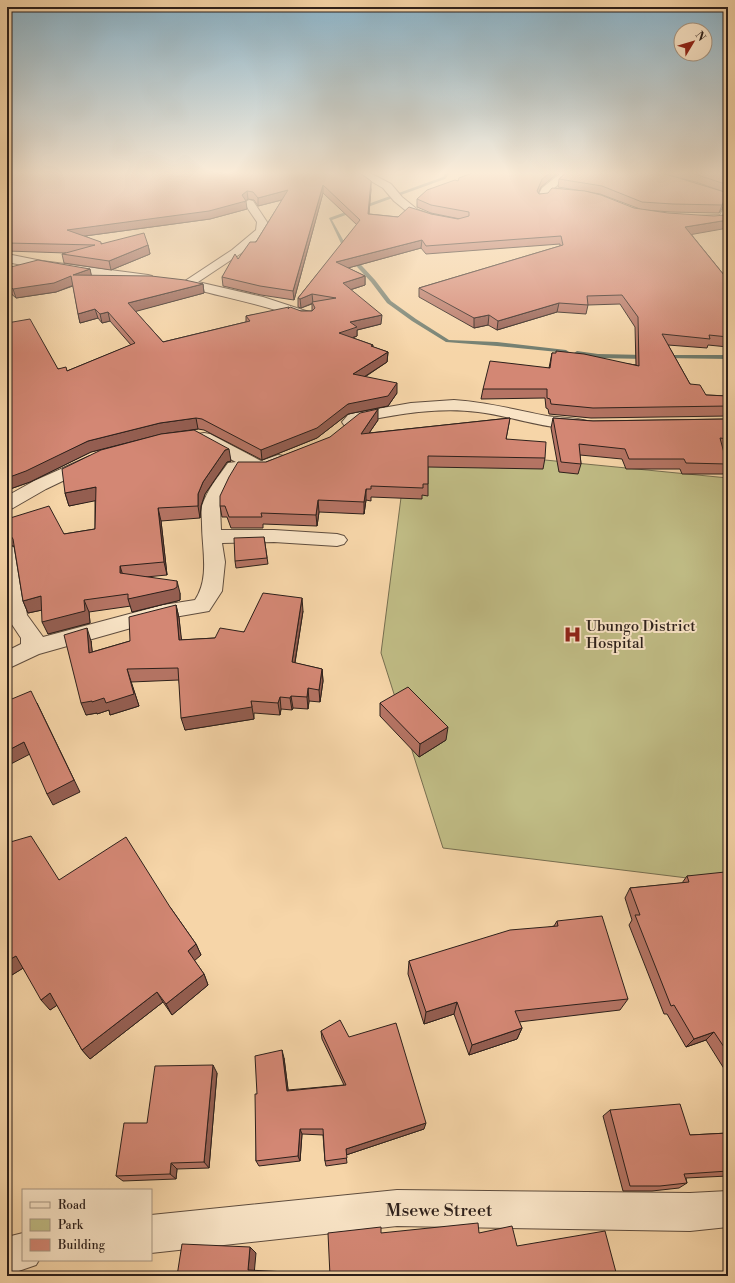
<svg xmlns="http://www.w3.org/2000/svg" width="735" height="1283" font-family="'Libre Bodoni',serif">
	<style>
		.green { fill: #c0bc85; stroke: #766e50 }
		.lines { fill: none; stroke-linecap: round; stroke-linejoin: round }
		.stream { fill: #707c6e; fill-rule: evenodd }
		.street-casing { stroke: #5f4d3e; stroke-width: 2 }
		.street { fill: #f9e4c6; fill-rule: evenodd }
		.wall { fill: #b57464; stroke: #2d201b; fill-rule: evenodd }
		.shaded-wall { fill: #945e51; stroke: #2d201b }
		.building { fill: #d38774; stroke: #2d201b }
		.labels { text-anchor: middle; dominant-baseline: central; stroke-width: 4; stroke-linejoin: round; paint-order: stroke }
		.poi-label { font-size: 15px; fill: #2d201b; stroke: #f9e4c6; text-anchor: start }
		.near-street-label { font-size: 18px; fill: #2d201b; stroke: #f9e4c6 }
	</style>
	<rect width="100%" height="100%" fill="#f6d5a8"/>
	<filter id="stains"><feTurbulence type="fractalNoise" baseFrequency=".005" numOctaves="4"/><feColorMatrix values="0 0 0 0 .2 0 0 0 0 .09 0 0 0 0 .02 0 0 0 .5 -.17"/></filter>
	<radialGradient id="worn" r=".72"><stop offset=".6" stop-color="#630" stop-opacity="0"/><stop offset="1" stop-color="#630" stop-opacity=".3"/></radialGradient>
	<path class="green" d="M407 451 494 455 728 478V883L443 848 381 653Z"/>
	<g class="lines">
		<path class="stream" d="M446 173H450L445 179 332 220 351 254 375 280 391 301 416 319 449 340 497 342 566 350 569 352 568 353 497 346 446 342 412 321 387 303 371 282 347 256 329 218 443 177Z
			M577 351 598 354 646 355 649 357 646 359 598 358 575 354 574 353Z
			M665 355H728V359L663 358 662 357Z"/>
		<defs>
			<path id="street" d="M357 173H370L391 184 402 197 418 210 440 217 441 219 436 222 410 214 394 201 383 188Z
				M561 173H572L554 188 583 193 584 195 583 197 579 198 550 194 546 200H538L537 198 542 188Z
				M249 200 253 201 267 222 268 231 240 254 198 282 263 297 312 313 314 316 312 319C303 321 294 316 285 313 252 302 217 296 184 286L182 283 232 250 256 230 257 222 244 203Z
				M728 207 727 220 697 222 692 219 697 216 720 215 724 208Z
				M7 254 42 261 148 275 152 276 154 279 152 282 148 283 42 269 7 262Z
				M454 400C486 402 516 410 547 416 560 418 574 417 587 421L589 424 587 427C559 434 508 415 478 412 438 407 399 414 359 422 354 427 351 427 344 425L342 422 348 415 354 413 411 403Z
				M204 433 210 434 261 461 278 455 284 456 287 460C276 475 255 473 239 472L229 487 220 507 221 530H274L337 534 344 536 347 540 344 544 337 546 274 542 222 543 225 562 222 591 209 611 163 619 39 654 7 669V651L21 644V638L7 617V546L14 547 17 552 27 615 43 637 163 605 195 600C210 578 202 549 202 524 202 519 201 511 202 506 207 490 218 477 228 463L236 462 198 442 196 438 198 434Z
				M90 456 96 457 99 461 96 465 46 489 13 508 7 510V496L34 481Z
				M397 1190 690 1193 728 1191V1227L690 1231 397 1226 151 1253V1215Z
				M23 1233V1260H39L36 1265 7 1275V1237Z"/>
		</defs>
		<use href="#street" class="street-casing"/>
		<use href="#street" class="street"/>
	</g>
	<path class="wall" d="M7 173H360L371 189 369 214 398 217 431 214 458 219H460L431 213 417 207V199L458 181 472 173H558L541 187 538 193 539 194 640 209 600 194 558 187 559 179 566 173H728V206L723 207 719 213 671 212 644 210 691 234 728 280V347L708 345 707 348 668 345 690 384 706 395 728 396V416L591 418 549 414 548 409 546 408 545 398 481 399 483 389 549 368 552 353 636 365 635 327 620 304 588 305 586 314 557 312 497 330 488 325 474 328 419 297V288L560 246V244L426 254 421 248 348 268 365 276V285L350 290 381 324 357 330V336L353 338 373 345V347L388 352 387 362 365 377 397 393 388 406 348 414 317 438 262 460 204 430 198 429 162 434 91 452 30 482 10 489 7 484V323L58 369 67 371 131 345 110 321 102 323 98 318 80 323 73 286 56 292 16 298 7 290V268L90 269 91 276 203 284 204 293 135 311 163 342 246 322V316L289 309 301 311H312V304L301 308 298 307V298L357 225 323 193 294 300 261 295 223 286 222 277 238 259 256 242 282 200 258 206 254 200 248 199 245 201 247 209 210 219 85 236 102 244 148 245 150 254 111 270 64 263 62 254 66 253 7 251ZM675 177 696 182 724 192Z
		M510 418 506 439 545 458 543 469 428 467V496L422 495V499L371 497V501L366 500 364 514 319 512 317 526 263 524V528H231L227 517H222L220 506 266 462 378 420 369 433Z
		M553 418 593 421 728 419V449H723L727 464 723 474H682L680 469H626L622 459 580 455 581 464 578 474 559 472 551 428Z
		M231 461 227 462 205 494 201 506 200 518 161 521 167 575 146 577 180 593V600L177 601 132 612 131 606 89 612 90 623 48 634 42 610 28 613 23 601 14 546 7 545V519L64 534 95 529V500L69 506 65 493Z
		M264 537 268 564 236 568 235 561Z
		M176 605 179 618 181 640 215 638 244 632 303 611 295 663 322 669 323 681 320 702 309 701 308 709 293 708 292 710 281 709 280 715 254 713V719L185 730 179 680 131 682 139 706 110 715 109 710 97 714V713L86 715 91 641 92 652 130 641Z
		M380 703 446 740 419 757 380 716Z
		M7 843 59 880 170 907 196 944 201 955 194 960 204 974 208 985 172 1015 163 1002 90 1059 82 1050 57 1005 50 1010 23 968 7 978Z
		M687 876 728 879V1075L706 1040 686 1047 667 1014H664L629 925 632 920 625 898 630 888 682 883Z
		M557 921 628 999 620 1010 519 1022 522 1028 517 1039 469 1055 454 1014 424 1024 408 974 409 961 554 926Z
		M321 1031 349 1037 424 1129 346 1155 347 1163 326 1166 325 1161 323 1135 302 1134 300 1161 259 1166 256 1161 257 1094 284 1058 288 1090 344 1085 322 1039Z
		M217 1073 209 1168 177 1169 176 1179 123 1181 116 1176 147 1123Z
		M610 1110 690 1135 728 1133V1176L686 1178 687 1183 679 1188 652 1191H623L603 1116Z"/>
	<path class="shaded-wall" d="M550 173H558L541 187 536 199 537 191 542 179Z
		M371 181V189L368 222V214Z
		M323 185V193L294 300 293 291Z
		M288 190 289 198 258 206V198Z
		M247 191 248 199 244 202 246 201 247 209 210 219 70 238 67 230 242 195Z
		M728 198V206L723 207 719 213 722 205 725 199Z
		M728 220V228L683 236 685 227Z
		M422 240 421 248 337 271 336 262Z
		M148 245 150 254 111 270 109 261Z
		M90 269 92 278 73 275Z
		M71 276 74 285 56 292 16 298 13 289Z
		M365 276V285L343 292V283Z
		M203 284 204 293 130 313 128 303Z
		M312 294 313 303 301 308 300 299Z
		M559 303 557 312 497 330 498 321Z
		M95 309 98 318 80 323 78 314Z
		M108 312 110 321 102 323 100 314Z
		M382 315 381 324 357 330V336L340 342 339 333 350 322Z
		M489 315 488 325 474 328V318Z
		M388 352 387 362 353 384V374Z
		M397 383V393L388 406 348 414 317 438 262 460 261 450 348 404Z
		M378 409V420L361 445V434Z
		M196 418 198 429 162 434 91 452 30 482 10 489 7 481V478L88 441 160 423Z
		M229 449 231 461 227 462 205 494 201 506 200 518 198 506V494L203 482 225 450Z
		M96 487 99 500 69 506 65 493Z
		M366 489V500L364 514V502Z
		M318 500 319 512 317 526 316 515Z
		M158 508 161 521 167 575 164 562Z
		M120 566 124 579 120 573Z
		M177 581 180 593V600L177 601 132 612 128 599Z
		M41 596 47 609 28 613 23 601Z
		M302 598 303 611 293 674 292 662Z
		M84 600 89 612 90 623 48 634 42 622Z
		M176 605 179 618 183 652 179 640Z
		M87 628 91 641 94 666 89 653Z
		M127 669 139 706 110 715 109 710 97 714V713L86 715 81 703Z
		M322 669 323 681 320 702 319 690Z
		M308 688 309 701 308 709 307 697Z
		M291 696 293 708 292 710 290 698Z
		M280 697 281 709 280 715 278 703Z
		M251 701 254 719 185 730 181 718Z
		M37 703 80 792 53 805 47 794Z
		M448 727 446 740 419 757 420 744Z
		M24 742 30 754 7 766V751Z
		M196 944 201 955 193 962 188 951Z
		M16 956 25 967 7 978V961Z
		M204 974 208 985 172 1015 166 1004Z
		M157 992 163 1002 90 1059 82 1050Z
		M50 993 59 1004 50 1010 41 1000Z
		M457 1002 454 1014 424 1024 426 1012Z
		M522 1028 517 1039 469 1055 472 1045Z
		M714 1032 706 1040 686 1047 694 1039Z
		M282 1050 284 1058 289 1097 287 1091Z
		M213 1065 217 1073 209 1168 204 1162Z
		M426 1123 424 1129 346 1155V1149Z
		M300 1129 302 1134 300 1161 298 1156Z
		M171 1163 177 1169 176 1179 170 1174Z
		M250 1247 256 1253 254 1275 248 1270Z
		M287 1272 290 1276H287Z"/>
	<path class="building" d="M7 173H360L371 181 368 214 398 217 409 207 431 214 458 219 469 216V212L431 205 417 199 427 190 455 180 458 181 459 178 472 173H550L542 179 537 191 539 194 548 193 552 188 585 191 601 195 634 208 668 213 714 216 725 215 728 213V220L685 227 728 280V337L709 335 710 339 662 334 690 384 700 385 706 395 728 396V406L593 408 551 404 550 399 547 398V389H483L490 361 550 368 552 353H556V351L584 354 639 366 638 317 622 295 587 296 588 305 559 303 498 321 489 315 474 318 419 288 563 245 561 236 426 246 422 240 336 262 365 276 343 283 382 315 350 322 357 327 339 333 373 345 371 346 388 352 353 374 397 383 388 396 348 404 317 428 261 450 202 419 196 418 160 423 88 441 26 471 7 478V323L30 319 58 369 66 367 67 371 135 343 108 312 100 314 95 309 78 314 71 276 54 283 13 289 7 284V268L38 260 90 269 73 275 151 276 185 280 203 284 128 303 163 342 250 321 246 316 289 307 288 309 290 307 301 311H312L315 308 312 302 336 298 312 294 300 299 298 298 360 220 323 185 293 291 260 286 222 277 235 254 238 259 250 242H256L288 190 258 198 253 192 247 191 242 195 246 201 209 211 67 230 101 242V244L144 233 148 245 109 261 62 254 95 245 7 243Z
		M566 173H661L672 176 728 193V198L725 199 722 205 673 204 642 202 602 186 559 179Z
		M692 173H728V185Z
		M378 409 361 434 510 418 506 439 546 442 545 458 428 456V484H423V488L371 486V489H366L364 502 318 500 316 515 261 513 262 517H229L225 506H220V496L229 477 238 462H266L330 437 360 413Z
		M553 418 593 421 728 419V439L720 438 727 464 686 463 684 459H629L625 449 579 444 581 464 561 462Z
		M194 430 229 449 225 450 203 482 198 494V506L158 508 164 562 120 566V573L177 581V587L174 589 128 599V594L84 600 85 611 42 622 41 596 23 601 13 539 9 533H7V519L49 506 64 534 95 529 96 487 65 493 62 469 101 450 161 434Z
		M264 537 267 558 235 561 234 538Z
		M263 593 302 598 292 662 322 669 319 690 308 688 307 697 291 696 290 698 280 697 278 703 251 701 252 707 181 718 178 668 127 669 134 694 106 703 104 698 92 702V701L81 703 64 635 87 628 89 653 130 641 129 617 176 605 179 640 215 638 220 628 244 632Z
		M408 687 448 727 420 744 380 703Z
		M31 691 74 780 47 794 24 742 7 751V701Z
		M31 836 59 880 126 837 170 907 196 944 188 951 204 974 166 1004 157 992 82 1050 50 993 41 1000 16 956 7 961V843Z
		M725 872 728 879V1053L714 1032 694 1039 674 1005 671 1006 635 915H640L630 888 689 882 687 876Z
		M602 916 628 999 515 1011 522 1028 472 1045 457 1002 426 1012 409 961 510 930 558 926 557 921Z
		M340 1020 349 1037 396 1023 426 1123 346 1149 347 1158 325 1161 323 1129H300L298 1156 256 1161 255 1094H257L255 1056 282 1050 287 1091 346 1085 321 1031Z
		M213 1065 204 1162 171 1163 170 1174 116 1176 124 1123H147L155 1066Z
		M680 1104 690 1135 728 1133V1171L684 1174 687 1183 660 1186H630L610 1110Z
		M478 1223 479 1233 512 1226 517 1246 605 1231 617 1276H330L328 1233 381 1227V1233Z
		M182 1244 250 1247 248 1270 287 1272V1276H177Z
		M728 1274V1276H722Z"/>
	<linearGradient id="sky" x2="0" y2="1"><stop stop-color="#8ab6ce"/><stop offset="0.49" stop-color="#fbecd8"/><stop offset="1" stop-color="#fbecd8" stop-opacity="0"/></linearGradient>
	<rect width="735" height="353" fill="url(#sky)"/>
	<defs>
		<symbol id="hospital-bare" viewBox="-9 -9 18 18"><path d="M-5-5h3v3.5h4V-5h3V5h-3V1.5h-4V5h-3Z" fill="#8f2418" stroke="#f9e4c6" stroke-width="2.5" paint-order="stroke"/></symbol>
	</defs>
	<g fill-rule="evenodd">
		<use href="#hospital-bare" x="560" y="622" width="25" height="25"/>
	</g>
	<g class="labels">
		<g class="poi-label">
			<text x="586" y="626">Ubungo District<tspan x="586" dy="17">Hospital</tspan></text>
		</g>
		<g class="near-street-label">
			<text x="439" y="1210">Msewe Street</text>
		</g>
	</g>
	<rect width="735" height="1283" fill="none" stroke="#f6d5a8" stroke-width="24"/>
	<rect x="8" y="8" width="719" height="1267" fill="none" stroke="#2d201b" stroke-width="2"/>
	<rect x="12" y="12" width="711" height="1259" fill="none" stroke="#2d201b"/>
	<rect x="22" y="1189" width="130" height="72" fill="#f9e4c6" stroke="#a79682"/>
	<rect x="30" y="1202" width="20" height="6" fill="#f9e4c6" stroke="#a79682"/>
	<text x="58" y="1209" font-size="12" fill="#2d201b">Road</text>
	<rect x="30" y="1219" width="20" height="12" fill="#c0bc85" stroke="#a79682"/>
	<text x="58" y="1229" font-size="12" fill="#2d201b">Park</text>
	<rect x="30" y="1239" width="20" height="12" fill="#d38774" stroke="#a79682"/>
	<text x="58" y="1249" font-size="12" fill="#2d201b">Building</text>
	<g transform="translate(693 42) rotate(52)"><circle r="19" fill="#f9e4c6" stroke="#a79682"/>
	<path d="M0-3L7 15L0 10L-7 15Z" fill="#8f2418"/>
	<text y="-6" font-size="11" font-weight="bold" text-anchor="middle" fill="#2d201b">N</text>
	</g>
	<rect width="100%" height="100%" filter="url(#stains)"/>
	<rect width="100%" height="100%" fill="url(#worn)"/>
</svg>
